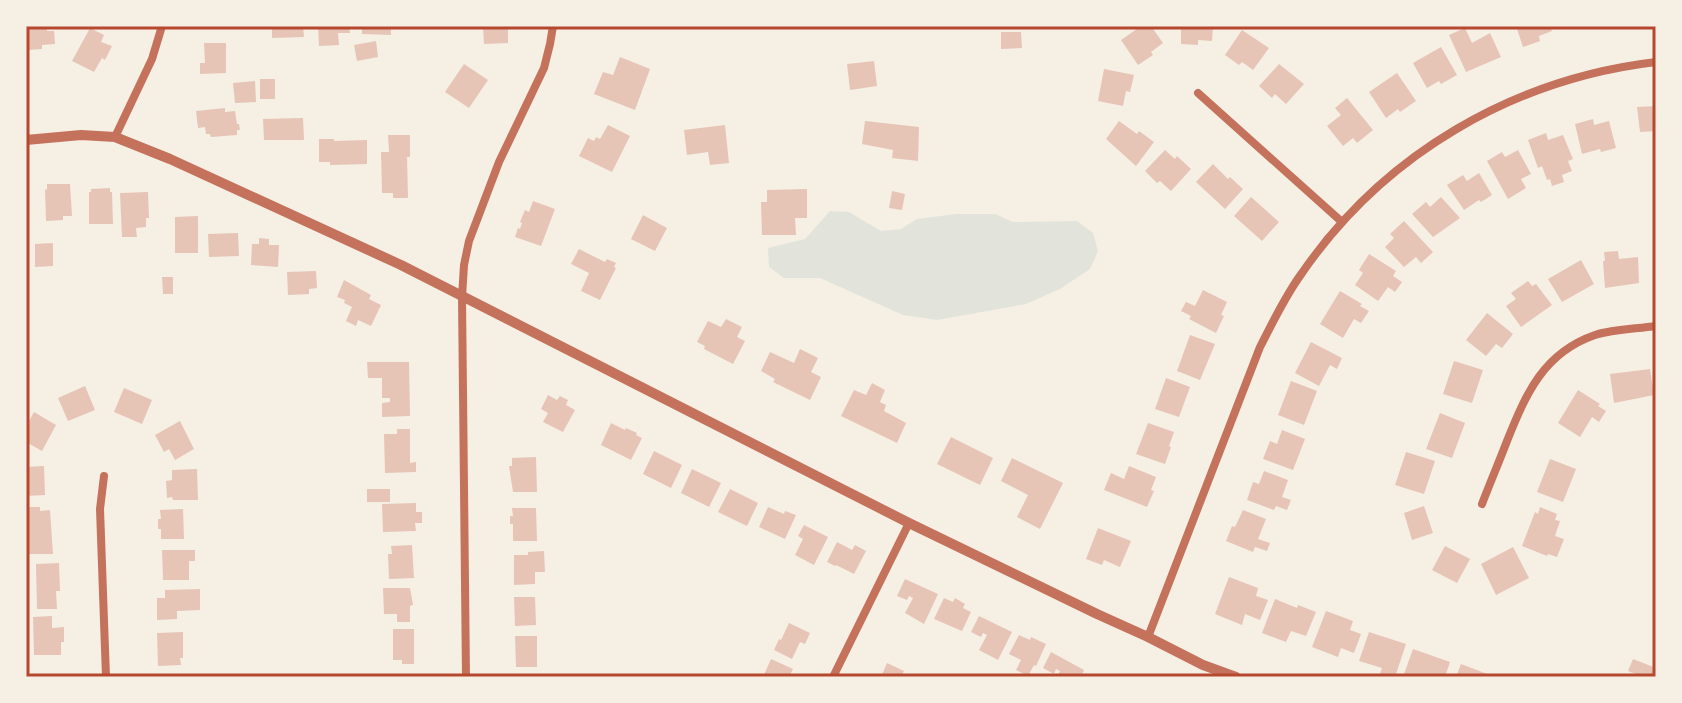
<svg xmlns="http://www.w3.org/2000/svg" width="1682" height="703" font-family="Ubuntu,sans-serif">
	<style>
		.green { fill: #e2e4dc }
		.building { fill: #e6c5b7 }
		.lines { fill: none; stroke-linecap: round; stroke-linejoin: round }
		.minor { stroke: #c5725c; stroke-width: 8 }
		.tertiary { stroke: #c5725c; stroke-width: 10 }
		.neatline { fill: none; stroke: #b5482f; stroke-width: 3 }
	</style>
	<rect width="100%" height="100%" fill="#f6efe4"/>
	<path class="green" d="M830 211 849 212 881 231 901 229 917 219 956 214H995L1013 222 1077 221 1093 233 1098 251 1090 269 1060 289 1026 304 937 320 903 315 820 278H784L769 267 768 248 805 239Z"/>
	<path class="building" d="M26 26H47V31H54L55 44 42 45V49L28 50V44H26Z
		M272 26H303L304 37 272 38Z
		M318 26H349L350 33H338L339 45 319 46Z
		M362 26H391V35L362 34Z
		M483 26H508V43L484 44Z
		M1141 26H1151L1163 43 1151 52 1153 55 1138 65 1121 40Z
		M1181 26H1213L1212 41 1198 40V45L1181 44Z
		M1516 26H1550L1552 31 1539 36 1540 41 1523 47Z
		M90 28 104 35 101 42 112 46 105 60 102 58 94 72 72 61Z
		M1465 28 1472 43 1490 33 1501 57 1466 72 1449 35Z
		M1242 30 1269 48 1253 70 1242 62 1239 65 1225 55Z
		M1001 32H1021L1022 48 1001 49Z
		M376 41 378 57 357 61 354 45Z
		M204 43H226V73L200 74V63H205Z
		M1441 47 1457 75 1441 84 1439 81 1427 88 1413 63Z
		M620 57 650 69 635 110 594 94 603 72 613 75Z
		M874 61 877 86 850 90 847 64Z
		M464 64 488 80 469 108 445 92Z
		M1279 64 1304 84 1286 104 1275 94 1272 98 1259 86Z
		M1104 69 1134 75 1130 92 1126 91 1123 106 1098 101Z
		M1397 73 1416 101 1400 112 1398 109 1386 118 1369 92Z
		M260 79H275V99H260Z
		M255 81 256 102 235 103 233 83Z
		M1347 98 1373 130 1357 143 1353 138 1343 146 1327 126 1341 115 1335 108Z
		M1656 106V131L1640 132 1637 107Z
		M225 108V112L235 111 237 124H239L240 130H237V135L211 137 210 134H206L205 127 198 128 196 111Z
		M303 118 304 140H264L263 119Z
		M1593 119 1594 125 1609 121 1616 148 1601 152 1600 149 1582 154 1575 124Z
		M865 121 919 127 918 161 892 158 893 150 862 144Z
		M1119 121 1137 134 1139 131 1154 142 1136 166 1106 139Z
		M608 125 630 136 612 172 579 156 588 138 594 141 596 137 600 139Z
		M725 125 729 163 710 165 708 152 687 155 684 130Z
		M1546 133 1548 140 1563 135 1573 159 1568 161 1572 171 1562 175 1564 182 1552 186 1550 179 1547 180 1542 166 1538 168 1528 140Z
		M388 135H410V157H407L408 198H393V193H382L381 152H389Z
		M319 139H334V141L367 140V164L330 165V162H319Z
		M1165 150 1175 159 1177 156 1191 169 1171 191 1160 181 1157 183 1145 171Z
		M1518 150 1531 174 1521 179 1526 188 1508 199 1487 161 1502 152 1505 157Z
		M1213 164 1228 179 1230 177 1243 189 1225 209 1196 182Z
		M1479 173 1492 195 1481 202 1479 200 1464 210 1447 185 1463 175 1467 181Z
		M47 184H70L72 216H63V220L46 221 45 189 47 190Z
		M110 188V192H112L113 224H89V192H91V189Z
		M807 189V218H795L796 235H762L761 202H767V190Z
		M892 191 905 194 902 210 889 208Z
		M148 192 149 218H146V227L136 228 137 237H122L120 193Z
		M1251 197 1279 222 1262 241 1234 216Z
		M1441 197 1460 218 1433 237 1412 214 1426 202 1430 207Z
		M533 201 555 209 541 246 515 237 518 228 520 229 522 223 520 222 525 210 529 212Z
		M643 215 667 228 655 251 631 239Z
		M198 216V253H175V217Z
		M1404 221 1433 252 1421 263 1416 257 1404 267 1385 247 1394 238 1390 234Z
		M238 233 239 256 209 257 208 234Z
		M259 238 269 239V245H279L278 267 251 265 252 244H259Z
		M53 243V266L35 267V244Z
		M579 249 605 262 607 259 616 263 614 267 616 268 600 300 581 291 589 273 571 264Z
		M1618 251 1619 259 1638 257 1639 283 1605 288 1603 261H1605L1604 252Z
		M1369 254 1396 271 1393 276 1402 282 1395 292 1388 287 1378 301 1355 285 1363 273 1359 270Z
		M1581 260 1594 284 1562 302 1548 279Z
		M316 271 317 288 309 289V294L288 295 287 272Z
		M162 277H173V294H163Z
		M344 280 371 295 369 299 381 305 371 326 358 320 356 326 346 321 352 307 344 303 345 300 337 297Z
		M1528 281 1532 286 1536 284 1552 305 1521 327 1506 306 1516 299 1511 293Z
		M1203 290 1227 302 1221 315 1224 316 1216 333 1189 319 1191 316 1181 311 1186 302 1195 306Z
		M1340 291 1362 304 1360 306 1369 311 1361 323 1354 319 1343 338 1320 324Z
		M1487 313 1513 334 1502 348 1496 344 1486 356 1466 340Z
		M726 319 742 327 737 337 745 341 733 364 704 349 705 346 697 342 708 321 721 327Z
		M1190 335 1215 344 1200 380 1177 371Z
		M1311 342 1342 358 1337 369 1330 365 1319 386 1295 373Z
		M800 349 818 358 811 372 821 377 810 400 773 382 775 379 761 371 770 352 794 363Z
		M1454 361 1483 370 1472 403 1443 394Z
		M367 362H409L410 416 382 417V403L390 402V398H382V378H368Z
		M1650 369 1654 395 1614 403 1610 374Z
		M1166 378 1190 387 1179 417 1155 409Z
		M1291 381 1317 391 1304 425 1278 415Z
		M872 383 885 390 880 402 886 405 884 411 906 423 897 443 841 416 854 390 866 395Z
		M85 386 95 410 68 421 58 398Z
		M124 388 152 400 142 424 114 412Z
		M1578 390 1600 404 1598 406 1606 411 1599 422 1592 417 1580 437 1558 423Z
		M548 395 557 400 560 396 568 400 566 405 575 410 563 432 543 422 548 413 541 409Z
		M34 412 56 425 42 451 26 442V427Z
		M1440 413 1465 423 1452 458 1426 449Z
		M180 421 194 449 175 460 169 449 164 452 155 435Z
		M611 423 625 430 626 428 637 433 636 435 642 438 631 460 601 445Z
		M1148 423 1174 432 1169 446 1171 447 1165 464 1136 454Z
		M397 429H410V463L416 462V472L385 473 384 434H397Z
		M1282 430 1305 439 1293 470 1263 459 1270 441 1277 444Z
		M951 437 993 458 980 485 937 464Z
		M654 451 682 465 671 488 643 474Z
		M1406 452 1435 461 1424 494 1395 485Z
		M536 457 537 492H513L509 466H512V458Z
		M1012 458 1063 483 1040 529 1017 517 1028 495 1001 481Z
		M1550 459 1576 469 1563 502 1537 492Z
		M44 466 45 495 26 496V467Z
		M1129 466 1156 477 1151 490 1154 491 1147 507 1104 490 1111 473 1124 479Z
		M197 469 198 500H173L172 497 167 498 166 481 172 480V470Z
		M692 469 721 483 709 507 681 493Z
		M1264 471 1288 480 1282 497 1291 500 1287 510 1276 506 1274 510 1247 500 1253 482 1259 484Z
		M367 489H390V502H367Z
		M730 489 758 503 747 526 718 512Z
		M416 503V512H422V523H415L416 531 383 532 382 504Z
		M1424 506 1433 533 1412 540 1404 513Z
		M26 507H40V511L50 510 53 554H26Z
		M768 507 784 514 785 511 796 515 785 539 759 527Z
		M1540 507 1557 514 1555 520 1560 521 1555 536 1564 539 1557 557 1548 554 1547 556 1522 546 1535 512 1538 514Z
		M512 508H536L537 541H513V524H510V516H513Z
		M183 509 184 539H161V529H158V519H161L160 510Z
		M1243 510 1266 519 1258 539 1270 543 1267 551 1255 547 1253 552 1226 541 1232 526 1235 527Z
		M804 525 828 537 814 565 795 555 803 539 798 536Z
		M1098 528 1131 541 1120 567 1104 560 1102 565 1086 559Z
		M837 542 852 550 855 545 866 551 854 574 836 565 835 566 827 562Z
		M412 545 414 578 389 579 388 554H392L391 546Z
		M1445 546 1470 559 1457 583 1432 570Z
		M1513 547 1529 578 1496 595 1481 564Z
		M162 550H195V561H189V580H163Z
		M544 551 545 572H535V584L514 585V555H528V552Z
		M59 563 60 591H56L57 609H37L36 564Z
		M1229 577 1258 588 1256 596 1268 600 1260 620 1245 614 1242 625 1215 614Z
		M905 579 938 594 924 624 905 613 913 598 909 596 907 600 897 596Z
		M383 588H410L413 605 410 606V622H397V614H384Z
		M200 589V610L177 611V619L157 620V598H165V590Z
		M514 597H535L536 625 515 626Z
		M944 598 953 602 955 598 965 604 963 608 971 612 962 631 934 619Z
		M1275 599 1297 608 1298 605 1316 612 1306 636 1291 631 1286 642 1262 633Z
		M1326 611 1353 621 1350 630 1361 634 1354 653 1341 648 1338 657 1312 647Z
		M52 616V628L64 627V642H61V655H34L33 617Z
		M979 616 1012 632 998 660 979 650 987 635 983 633 981 637 971 632Z
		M789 623 810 633 805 644 800 642 792 659 774 650 779 639 781 640Z
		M393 629H414V664H402V660H393Z
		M183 632V658H180L181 665 158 666 157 633Z
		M1369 632 1406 644 1395 677H1379L1382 668 1359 661Z
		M1019 635 1030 640 1031 637 1046 644 1036 666 1034 665 1028 676 1016 670 1021 660 1009 654Z
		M515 636H537V667H516Z
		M1413 649 1450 662 1445 677H1403Z
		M1051 652 1084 670 1081 677H1057L1060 671 1056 669 1054 674 1043 668Z
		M771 659 793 669 789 677H763Z
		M1633 659 1656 668V677H1637L1638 675 1628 671Z
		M887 663 904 671 901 677H881Z
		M1461 664 1490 675 1489 677H1456Z"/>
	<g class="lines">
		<path class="minor" d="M1198 93 1342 222
			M115 137 152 59 162 26
			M104 476 100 509 106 677
			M1482 504C1490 483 1499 462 1507 441 1526 394 1543 353 1595 335 1614 329 1636 329 1656 326
			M1148 637 1260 347C1273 322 1285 296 1302 273 1384 154 1513 79 1656 62
			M466 677 462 297 464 265 469 241 499 162 544 68 550 44 553 26
			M833 677 909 523"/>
		<path class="tertiary" d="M26 140 81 135 115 137 170 159 401 265 909 523 1097 614 1148 637 1203 665 1236 677"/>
	</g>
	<rect width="1682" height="703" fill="none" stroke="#f6efe4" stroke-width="56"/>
	<rect x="28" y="28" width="1626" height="647" class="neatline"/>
</svg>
